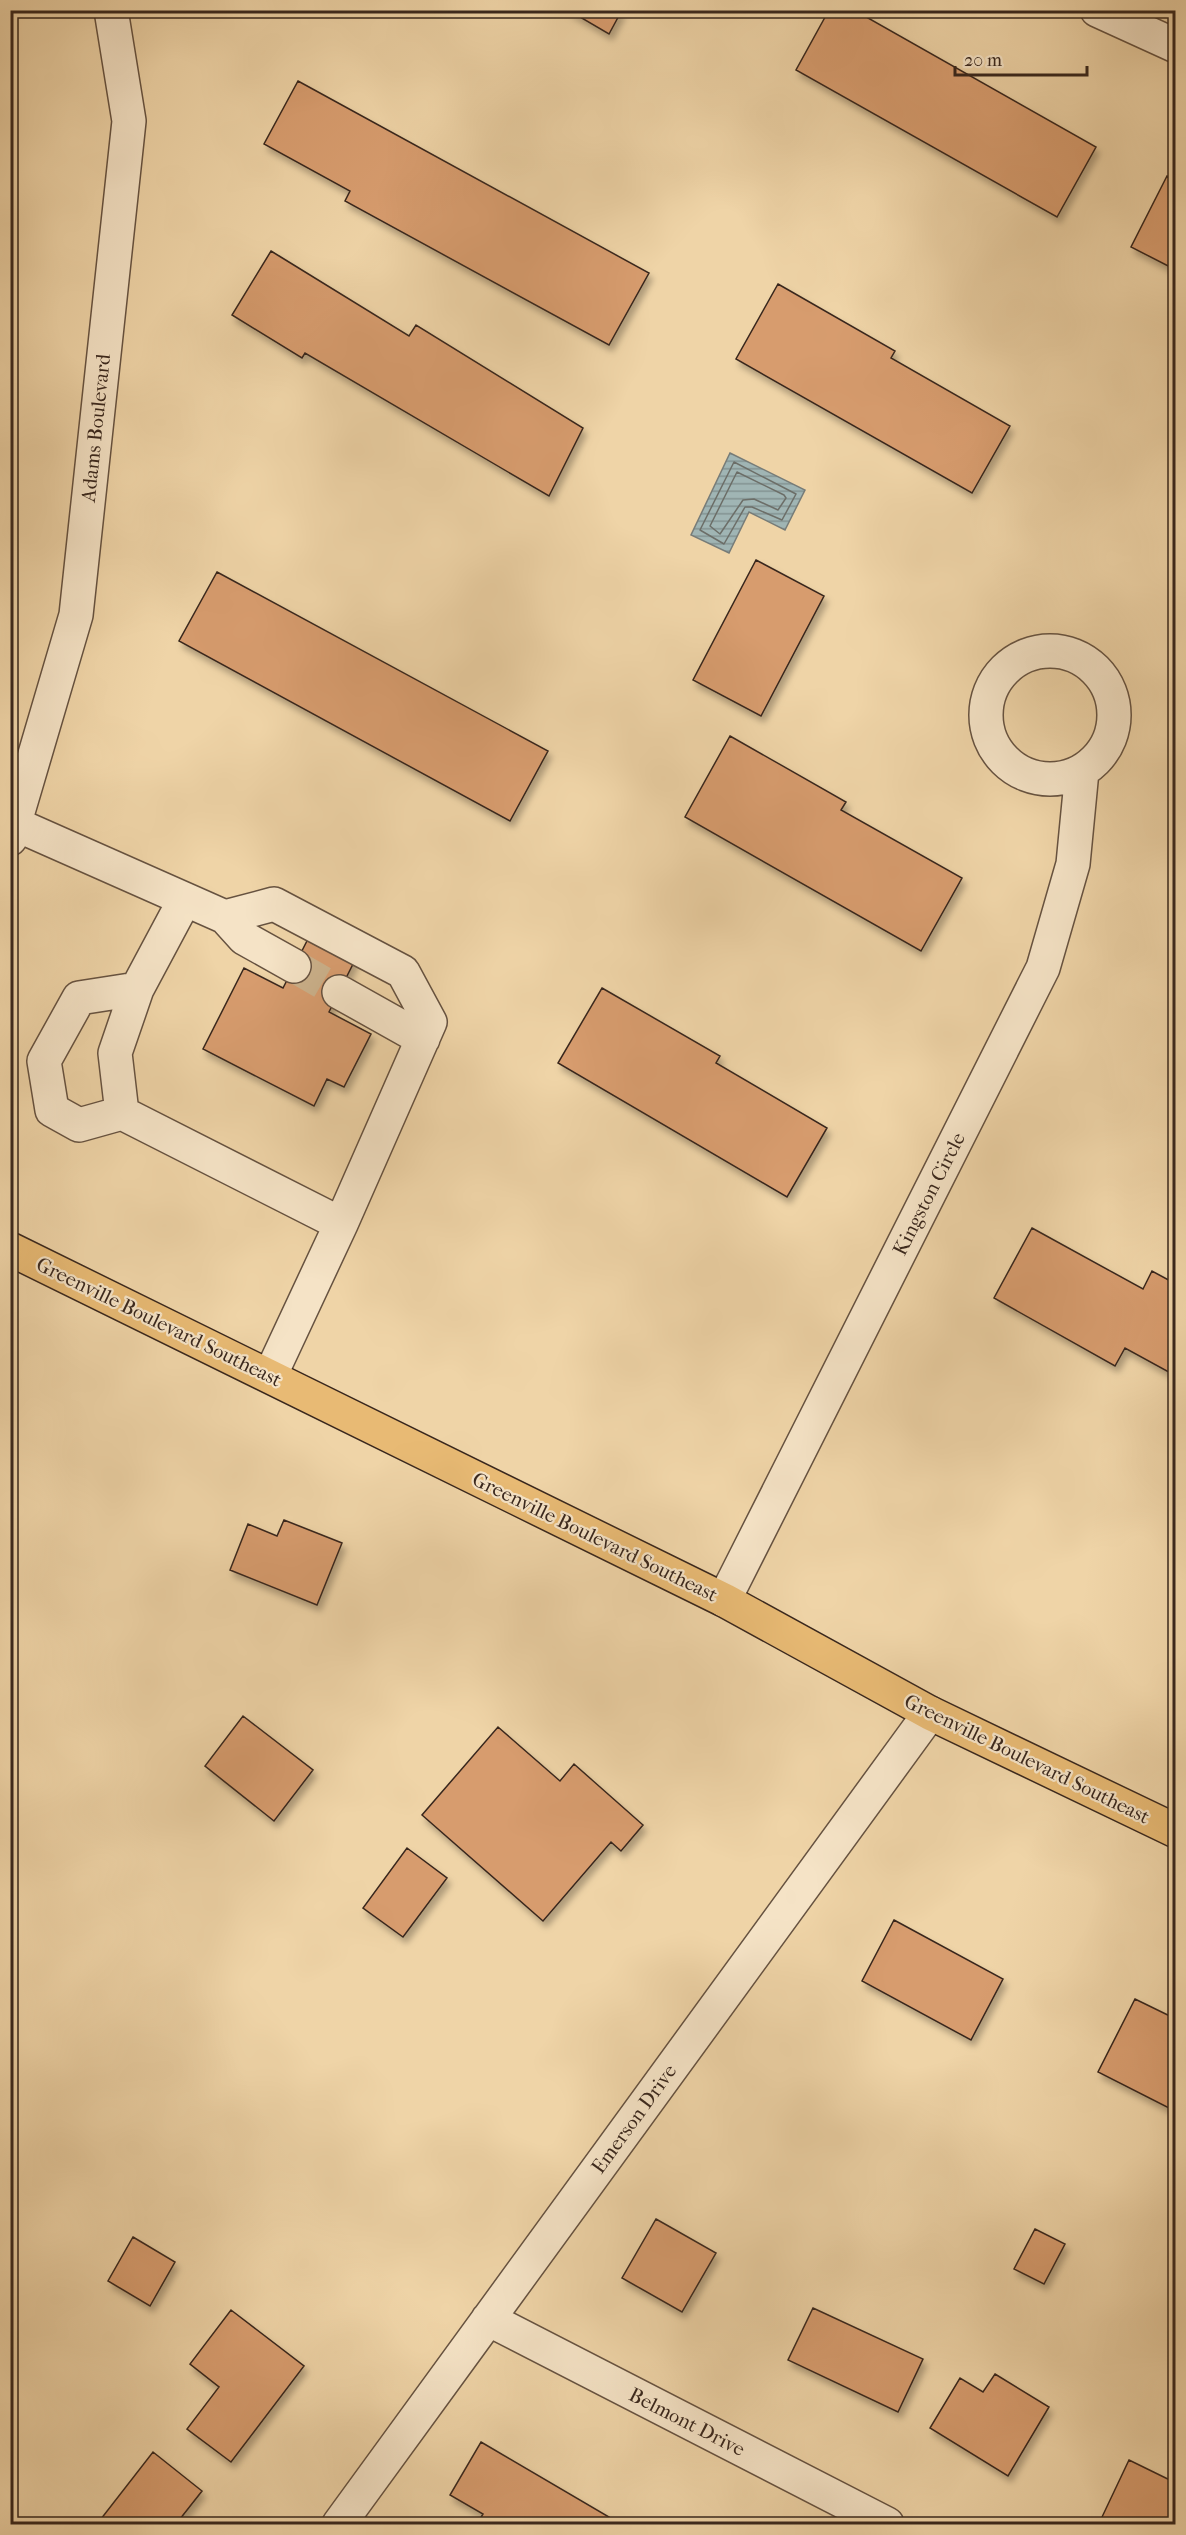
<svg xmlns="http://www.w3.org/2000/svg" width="1186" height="2535" font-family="'IM FELL French Canon',serif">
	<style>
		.water { fill: url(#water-rules); stroke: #777c78; stroke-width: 1.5 }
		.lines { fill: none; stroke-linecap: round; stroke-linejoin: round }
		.shore { stroke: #6c6e68; stroke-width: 1.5 }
		.building { fill: #d79c6e; stroke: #39271d; stroke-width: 1.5; filter: url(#shadow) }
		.minor-tunnel { stroke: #cbb18b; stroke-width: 33; stroke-dasharray: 33 16; stroke-linecap: butt }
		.minor-casing { stroke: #665240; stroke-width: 36 }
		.highway-casing { stroke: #39271d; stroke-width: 36 }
		.minor { stroke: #f5e3c6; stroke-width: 33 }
		.highway { stroke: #e8ba74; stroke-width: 33 }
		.labels { text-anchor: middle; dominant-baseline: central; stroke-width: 4.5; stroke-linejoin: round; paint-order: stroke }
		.street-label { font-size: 20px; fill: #39271d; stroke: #f5e3c6 }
	</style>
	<defs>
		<pattern id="water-rules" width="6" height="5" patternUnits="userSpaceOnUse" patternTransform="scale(1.5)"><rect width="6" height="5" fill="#a0b5b4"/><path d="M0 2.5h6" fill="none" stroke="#839392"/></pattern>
		<filter id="shadow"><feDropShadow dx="3.5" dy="6" stdDeviation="3" flood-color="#0004"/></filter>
	</defs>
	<rect width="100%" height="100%" fill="#efd4a7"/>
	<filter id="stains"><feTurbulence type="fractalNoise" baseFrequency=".00333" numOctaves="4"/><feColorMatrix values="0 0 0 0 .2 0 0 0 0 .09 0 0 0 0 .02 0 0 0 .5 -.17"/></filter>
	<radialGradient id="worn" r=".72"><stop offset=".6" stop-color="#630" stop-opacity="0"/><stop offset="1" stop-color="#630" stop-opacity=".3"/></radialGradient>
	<path class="water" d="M730 453 805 490 785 530 749 512 729 553 691 535Z"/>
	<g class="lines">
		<path class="shore" d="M734 462 796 494 782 520 752 507H745L724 544 700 530Z
			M737 472 784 495 786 498 778 510 754 499 743 500 720 534 710 526Z"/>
	</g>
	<path class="building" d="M568 10H622L609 34Z
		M829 10H854L1096 147 1057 217 796 70Z
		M298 81 649 273 609 345 345 201 350 191 264 144Z
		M1167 176 1176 181V270L1131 247Z
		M271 251 409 336 416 325 583 428 549 496 305 353 302 358 232 315Z
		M778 284 895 351 891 358 1010 426 972 493 736 359Z
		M756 560 824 596 761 716 693 680Z
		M217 572 548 751 510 821 179 641Z
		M730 736 846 802 841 810 962 878 921 951 685 817Z
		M310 935 356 958 329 1012 371 1034 344 1087 327 1079 314 1106 203 1049 244 968 283 988Z
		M602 988 720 1056 716 1063 827 1128 787 1197 558 1063Z
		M1032 1228 1143 1289 1152 1271 1176 1284V1376L1125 1348 1115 1366 994 1298Z
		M284 1520 342 1543 317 1605 230 1570 248 1524 277 1536Z
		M243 1716 313 1770 274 1821 205 1766Z
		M498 1727 560 1781 574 1764 643 1825 621 1851 611 1842 543 1921 422 1815Z
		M407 1848 447 1878 403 1937 363 1908Z
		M894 1920 1003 1979 971 2040 862 1981Z
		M1135 1999 1176 2019V2096L1169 2108 1098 2072Z
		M656 2219 716 2253 682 2312 622 2278Z
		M1035 2229 1065 2244 1044 2284 1014 2269Z
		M133 2237 175 2262 150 2306 108 2281Z
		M813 2308 923 2359 898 2412 788 2360Z
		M231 2310 304 2366 231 2462 187 2429 219 2387 190 2364Z
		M995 2374 1049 2407 1008 2476 930 2428 960 2378 983 2392Z
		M481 2442 609 2517 605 2524H477L483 2514 450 2495Z
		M153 2452 202 2491 176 2524H97Z
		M1129 2460 1176 2483V2524H1118L1102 2517Z"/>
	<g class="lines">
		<path class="minor-tunnel" d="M294 966 339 992"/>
		<defs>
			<path id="minor" d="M1097 10 1176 46
				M986 715a64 64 0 1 1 128 0a64 64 0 1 1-128 0Z
				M15 824 225 917 274 904 403 972 430 1022 341 1224 270 1376
				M10 839 76 615 129 121 111 10
				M225 917 244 938 294 966
				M137 989 79 998 44 1061 52 1110 79 1125 122 1113 341 1224
				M339 992 423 1039
				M122 1113 115 1053 137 989 184 901
				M724 1600 1043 968 1073 864 1082 771
				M488 2319 887 2524
				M339 2524 930 1713"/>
			<path id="highway" d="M10 1249 724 1600 930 1713 1176 1831"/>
		</defs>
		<use href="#minor" class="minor-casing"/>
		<use href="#highway" class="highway-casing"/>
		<use href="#minor" class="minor"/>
		<use href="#highway" class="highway"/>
	</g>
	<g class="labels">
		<g class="street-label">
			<text transform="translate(96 428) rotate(-84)">Adams Boulevard</text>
			<text transform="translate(929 1194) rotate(-63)">Kingston Circle</text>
			<text transform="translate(159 1322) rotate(26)">Greenville Boulevard Southeast</text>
			<text transform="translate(595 1537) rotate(26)">Greenville Boulevard Southeast</text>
			<text transform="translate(1027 1759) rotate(26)">Greenville Boulevard Southeast</text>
			<text transform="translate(634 2119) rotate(-54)">Emerson Drive</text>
			<text transform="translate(687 2422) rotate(27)">Belmont Drive</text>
		</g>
	</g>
	<rect width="1186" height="2535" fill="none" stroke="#efd4a7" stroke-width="36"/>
	<rect x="12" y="12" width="1162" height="2511" fill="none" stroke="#39271d" stroke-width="3"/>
	<rect x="18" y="18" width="1150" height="2499" fill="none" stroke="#39271d" stroke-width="1.5"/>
	<path d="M955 66v9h132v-9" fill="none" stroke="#39271d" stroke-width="3"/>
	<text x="964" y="66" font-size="18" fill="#39271d" stroke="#f5e3c6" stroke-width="4.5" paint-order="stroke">20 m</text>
	<rect width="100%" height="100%" filter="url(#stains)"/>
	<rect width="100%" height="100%" fill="url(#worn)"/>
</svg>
